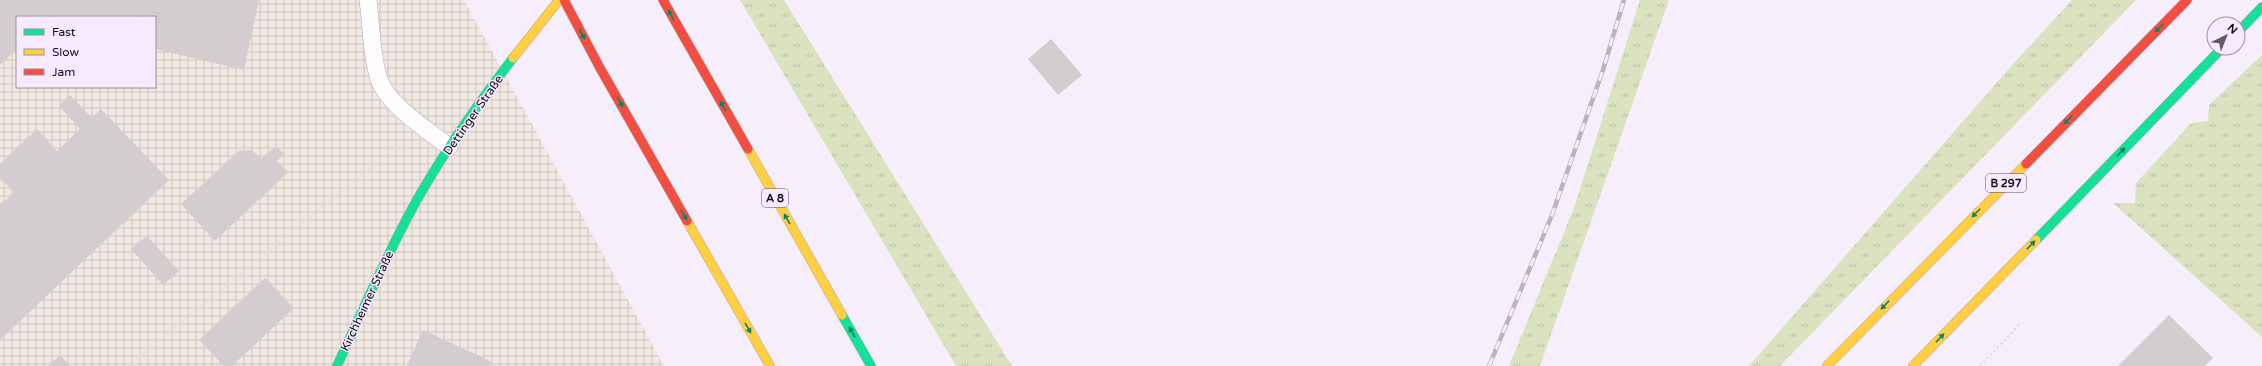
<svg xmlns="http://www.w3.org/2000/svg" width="2262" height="366" font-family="'Varela Round',sans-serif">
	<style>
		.industrial { fill: url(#industrial-grid); fill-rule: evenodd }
		.grass { fill: url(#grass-tufts) }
		.building { fill: #d4cdcf }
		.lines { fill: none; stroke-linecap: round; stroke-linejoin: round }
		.lane-casing { stroke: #afa9b2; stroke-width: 18 }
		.fast-casing { stroke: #afa9b2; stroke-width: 10 }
		.slow-casing { stroke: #afa9b2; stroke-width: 10 }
		.jam-casing { stroke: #afa9b2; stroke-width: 10 }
		.path { stroke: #dfdce0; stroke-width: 2.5; stroke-dasharray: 2 3; stroke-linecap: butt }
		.lane { stroke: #fefcfe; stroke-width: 17 }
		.fast { stroke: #16e098; stroke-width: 9 }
		.slow { stroke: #ffcf43; stroke-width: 9 }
		.jam { stroke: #f24e42; stroke-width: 9 }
		.rail-casing { stroke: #b8b6b9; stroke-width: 4.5 }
		.rail { stroke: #f7e9ff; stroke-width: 3; stroke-dasharray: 9; stroke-linecap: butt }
		.oneway { fill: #14815d }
		.labels { text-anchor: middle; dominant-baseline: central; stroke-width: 3; stroke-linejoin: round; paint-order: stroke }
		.shield { fill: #f7e9ff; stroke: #564f5a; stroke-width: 1 }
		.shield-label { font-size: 11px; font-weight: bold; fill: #110d14 }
		.street-label { font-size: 12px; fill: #110d14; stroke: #f7e9ff }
	</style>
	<defs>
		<pattern id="industrial-grid" width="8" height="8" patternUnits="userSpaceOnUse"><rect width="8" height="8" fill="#f2e8e2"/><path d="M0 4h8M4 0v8" fill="none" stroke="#cec6c1"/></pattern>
		<pattern id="grass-tufts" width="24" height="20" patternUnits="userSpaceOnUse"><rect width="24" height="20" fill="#dbe2c0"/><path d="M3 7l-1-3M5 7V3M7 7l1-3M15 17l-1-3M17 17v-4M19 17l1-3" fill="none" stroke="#bbc1a4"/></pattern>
	</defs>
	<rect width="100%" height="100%" fill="#f6eefa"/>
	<path class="industrial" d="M0 0H464L664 366H0ZM17 17H155V87H17Z"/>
	<path class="grass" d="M740 0H784L1012 366H956Z
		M1640 0H1669L1540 366H1509L1574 208Z
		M2072 0H2136L1780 366H1749L2014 63Z
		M2262 55V337L2113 203H2135L2136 183 2191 123 2208 121 2209 105Z"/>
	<path class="building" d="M0 0H259L244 70 155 49V17H17V49L0 65Z
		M1051 39 1082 75 1058 95 1028 59Z
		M70 95 92 118 101 109 169 180 0 340V205L14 192 0 178V164L37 129 57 151 80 129 59 106Z
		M276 146 284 154 277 161 288 172 215 241 181 204 239 151 252 150 261 159Z
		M147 236 179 271 163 285 131 249Z
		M265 278 294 308 232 366H224L199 340Z
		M2169 315 2213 358 2205 366H2118Z
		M423 330 492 362 491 366H407Z
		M60 355 70 366H48Z"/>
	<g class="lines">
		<defs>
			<path id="lane" d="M368 0C371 22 372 70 383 88 398 112 427 129 449 147"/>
			<path id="fast" d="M2238 32 2262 7
				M2036 240 2222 48
				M842 315 871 366
				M337 366C362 312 385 258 413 207 442 154 477 105 513 58"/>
			<path id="slow" d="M513 58 559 0
				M748 149 842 315
				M687 221 770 366
				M1827 366 2026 164
				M1913 366 2036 240"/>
			<path id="jam" d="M564 0 600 68 687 221
				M663 0 748 149
				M2026 164 2187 0"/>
		</defs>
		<use href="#lane" class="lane-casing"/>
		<use href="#fast" class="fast-casing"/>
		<use href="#slow" class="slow-casing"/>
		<use href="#jam" class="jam-casing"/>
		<path class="path" d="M128 366 393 149 406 148
			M1980 366 2020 324"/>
		<use href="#lane" class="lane"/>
		<use href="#fast" class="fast"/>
		<use href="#slow" class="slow"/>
		<use href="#jam" class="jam"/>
		<defs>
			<path id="rail" d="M1489 366 1552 215 1603 70 1624 0"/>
		</defs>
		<use href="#rail" class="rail-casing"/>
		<use href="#rail" class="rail"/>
	</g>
	<defs><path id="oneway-solid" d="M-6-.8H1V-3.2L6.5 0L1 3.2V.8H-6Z"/></defs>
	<g class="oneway">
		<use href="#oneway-solid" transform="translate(671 15) rotate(-119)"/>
		<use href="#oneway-solid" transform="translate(2159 28) rotate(135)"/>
		<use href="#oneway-solid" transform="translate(582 34) rotate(62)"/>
		<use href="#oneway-solid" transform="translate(620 102) rotate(60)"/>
		<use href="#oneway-solid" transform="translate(723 106) rotate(-120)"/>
		<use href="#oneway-solid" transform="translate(2068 120) rotate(135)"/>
		<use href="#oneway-solid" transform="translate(2121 152) rotate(-46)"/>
		<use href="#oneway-solid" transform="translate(1976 213) rotate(135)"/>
		<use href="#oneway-solid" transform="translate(684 215) rotate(60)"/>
		<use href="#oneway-solid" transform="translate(787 219) rotate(-120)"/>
		<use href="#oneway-solid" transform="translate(2031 245) rotate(-46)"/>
		<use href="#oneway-solid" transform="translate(1885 305) rotate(134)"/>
		<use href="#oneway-solid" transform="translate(748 328) rotate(60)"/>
		<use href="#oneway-solid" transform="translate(852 332) rotate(-120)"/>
		<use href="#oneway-solid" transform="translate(1940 338) rotate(-46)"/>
	</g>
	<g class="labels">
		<g class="shield">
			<rect x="1986" y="174" width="40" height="18" rx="3"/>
			<rect x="762" y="189" width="26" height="18" rx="3"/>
		</g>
		<g class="shield-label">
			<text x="2006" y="183">B 297</text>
			<text x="775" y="198">A 8</text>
		</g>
		<g class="street-label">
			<text transform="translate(473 115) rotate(-55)">Dettinger Straße</text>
			<text transform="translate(367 301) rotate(-65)">Kirchheimer Straße</text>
		</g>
	</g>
	<rect x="16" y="16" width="140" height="72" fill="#f7e9ff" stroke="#9b91a1"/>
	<rect x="24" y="29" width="20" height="6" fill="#16e098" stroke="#9b91a1"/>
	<text x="52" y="36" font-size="12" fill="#110d14">Fast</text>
	<rect x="24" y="49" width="20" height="6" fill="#ffcf43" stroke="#9b91a1"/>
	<text x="52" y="56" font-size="12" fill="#110d14">Slow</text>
	<rect x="24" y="69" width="20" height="6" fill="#f24e42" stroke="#9b91a1"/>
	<text x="52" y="76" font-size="12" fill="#110d14">Jam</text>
	<g transform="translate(2226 36) rotate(43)"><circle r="19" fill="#f7e9ff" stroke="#9b91a1"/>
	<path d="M0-3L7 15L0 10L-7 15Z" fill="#615c64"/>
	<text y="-6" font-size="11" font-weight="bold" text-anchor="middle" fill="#110d14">N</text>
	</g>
</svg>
